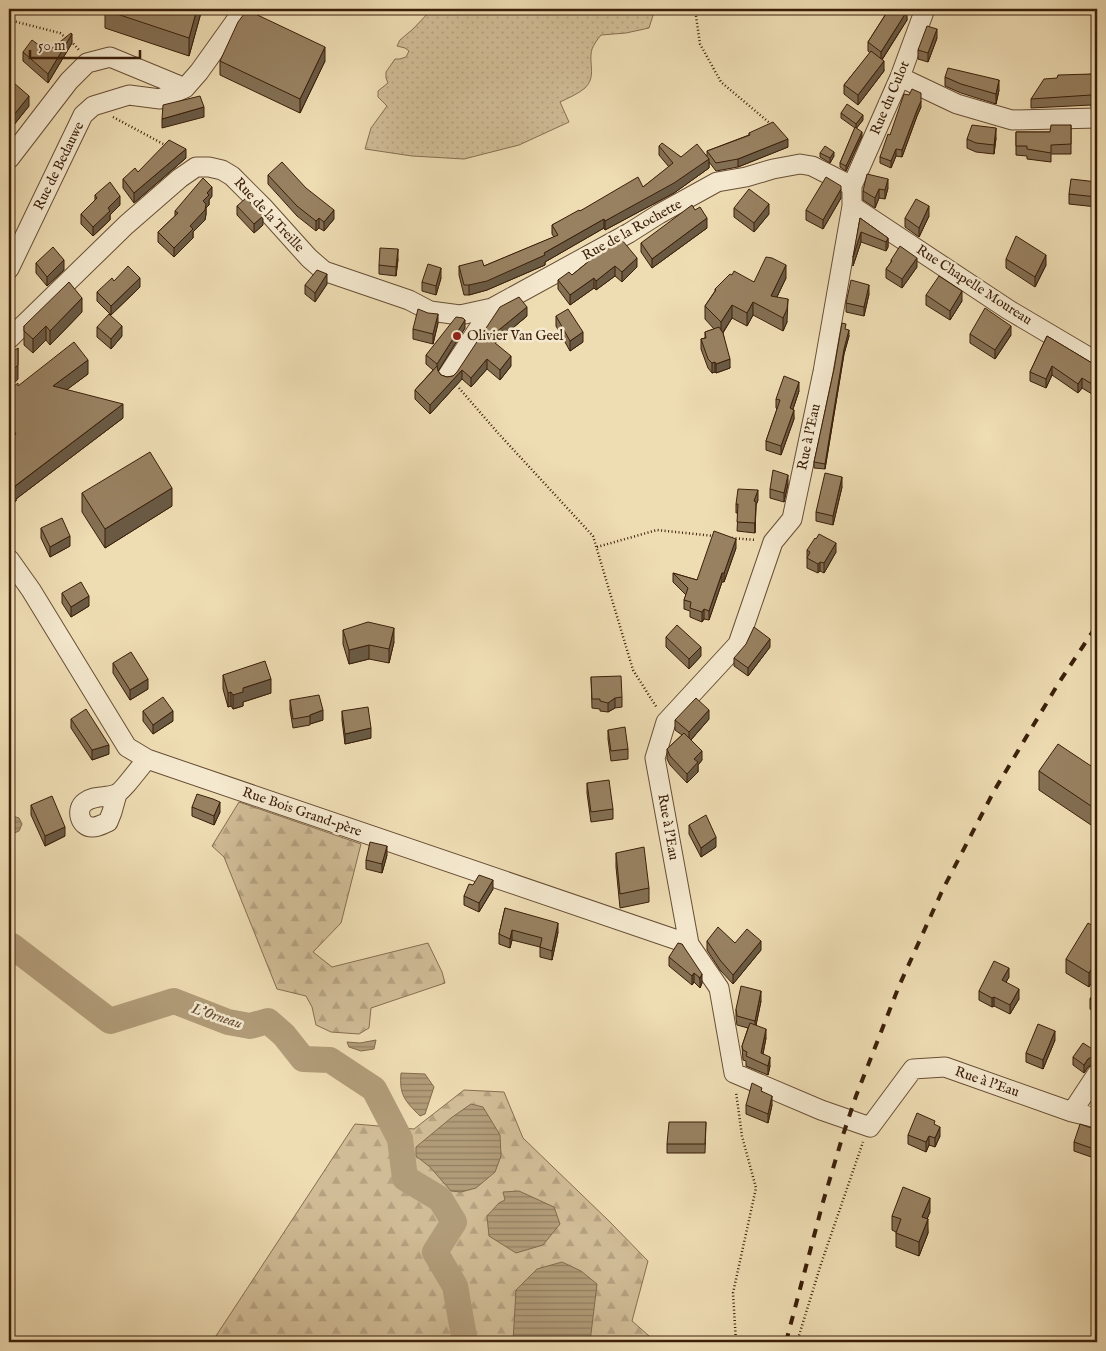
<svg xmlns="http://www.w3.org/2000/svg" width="1106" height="1351" font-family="'IM FELL English',serif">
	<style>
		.grass { fill: url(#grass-dots); stroke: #866e50 }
		.forest { fill: url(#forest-firs); stroke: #866e50 }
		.water { fill: url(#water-rules); stroke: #826a4c }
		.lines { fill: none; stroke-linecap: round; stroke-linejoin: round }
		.river { stroke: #b19c79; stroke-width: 26 }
		.minor-casing { stroke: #684e34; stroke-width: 21 }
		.path { stroke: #3b1f09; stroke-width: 2.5; stroke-dasharray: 1 2.5; stroke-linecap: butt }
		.minor { stroke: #f4e8ce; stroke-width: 19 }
		.rail { stroke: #3b1f09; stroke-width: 4; stroke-dasharray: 9 9; stroke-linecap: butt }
		.wall { fill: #836f53; stroke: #3b1f09 }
		.shaded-wall { fill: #6a5a44; stroke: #3b1f09 }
		.building { fill: #988161; stroke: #3b1f09 }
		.poi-dot { fill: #8f2418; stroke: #f4e8ce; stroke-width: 2 }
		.labels { text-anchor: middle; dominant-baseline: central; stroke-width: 5; stroke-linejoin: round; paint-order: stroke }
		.street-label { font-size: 14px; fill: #3b1f09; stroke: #f4e8ce }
		.poi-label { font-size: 14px; fill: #3b1f09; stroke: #f4e8ce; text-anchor: start }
		.water-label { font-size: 15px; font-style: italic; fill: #644b30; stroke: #f4e8ce }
	</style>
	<defs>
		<pattern id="grass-dots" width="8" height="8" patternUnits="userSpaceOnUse" patternTransform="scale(1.25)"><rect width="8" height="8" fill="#d0bc96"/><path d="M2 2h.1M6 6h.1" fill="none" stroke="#b4a180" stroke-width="1.8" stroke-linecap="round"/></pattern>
		<pattern id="forest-firs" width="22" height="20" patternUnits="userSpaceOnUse" patternTransform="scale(1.25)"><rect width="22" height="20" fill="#d0bc96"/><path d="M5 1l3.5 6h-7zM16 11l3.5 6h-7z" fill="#b4a180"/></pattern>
		<pattern id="water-rules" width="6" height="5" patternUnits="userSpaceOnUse" patternTransform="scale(1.25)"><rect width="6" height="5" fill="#b19c79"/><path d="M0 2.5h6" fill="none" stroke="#917f61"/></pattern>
	</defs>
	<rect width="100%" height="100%" fill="#eedcb3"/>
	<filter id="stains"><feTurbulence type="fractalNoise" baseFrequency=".004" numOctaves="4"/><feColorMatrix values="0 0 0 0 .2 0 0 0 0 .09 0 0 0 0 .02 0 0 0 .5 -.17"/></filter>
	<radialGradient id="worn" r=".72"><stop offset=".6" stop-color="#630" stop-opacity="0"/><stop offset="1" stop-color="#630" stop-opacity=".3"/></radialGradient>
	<path class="grass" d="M432 9H655L649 28 626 33 601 35C597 40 594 44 592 49 588 63 597 76 585 88 578 94 568 98 560 102L569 122 519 145 464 159 412 156 365 149 371 128 387 106 378 97V91L388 83 386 78V72L395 59H400L406 57 409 51 405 48 397 46 400 40 413 29Z"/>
	<path class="forest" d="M239 802 361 844 341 923 313 952 332 967 428 943 442 972 445 983 371 1008 369 1028 359 1034 331 1032 316 1025 312 1007 306 996 277 989 224 857 212 846Z
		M464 1090 504 1092 523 1138 609 1221 648 1261 632 1321 656 1342H212L355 1124 414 1129Z"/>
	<path class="water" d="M13 816 19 818 22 824 19 831 12 834 9 833V817Z
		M376 1040 374 1049 361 1051 349 1047 347 1042 360 1043Z
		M401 1073 425 1074 434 1087 425 1114 420 1116C405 1101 399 1095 401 1073Z
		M471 1104 483 1107 500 1135 501 1156 495 1172 476 1188 461 1192 451 1191 430 1167 416 1156V1147L451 1118Z
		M519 1191 554 1207 560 1224 543 1245 516 1253 489 1236 487 1216 499 1203 505 1200 503 1192Z
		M562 1262 581 1271 597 1284 590 1342H513L516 1290 537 1269Z"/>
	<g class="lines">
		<path class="river" d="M9 945 12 946 110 1021 174 1001 228 1022 250 1026 268 1021 284 1035 303 1059 330 1060 374 1089 400 1139 405 1178 440 1199 454 1222 435 1252 455 1286 465 1342"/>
		<defs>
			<path id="minor" d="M925 9 900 77 852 186V206L823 372 792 519 773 542 738 644 666 722 655 758 689 944 719 988 734 1073 821 1110 870 1127 913 1069 945 1067 1072 1112 1097 1118
				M900 77 957 104 1012 120 1097 118
				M9 159 69 81 87 63 110 57 185 88
				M852 206 1009 310 1097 362
				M9 269 83 115 93 106 129 95 160 99 185 88 199 72 244 9
				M9 339 126 225 180 178 196 167H209L222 170 232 176 264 208 309 258 324 271 409 300 430 311 460 315 492 308
				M448 375 492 308 629 233 659 214 717 182 746 177 773 169 800 164 812 166 852 186
				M9 559 31 590 127 747 147 759 689 944
				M117 794 112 812 108 822C103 824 98 827 93 827 80 828 75 809 85 802 94 795 107 798 116 794 122 792 141 766 147 759
				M1072 1112 1097 1074"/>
		</defs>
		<use href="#minor" class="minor-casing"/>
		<path class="path" d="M695 9 700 44 721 82 772 125
			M9 20 60 33 66 38
			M71 41 79 50
			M113 117 167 146
			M459 388 498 433 593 536 633 670 657 708
			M732 538 756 540
			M597 547 657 530 714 536
			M736 1342 733 1293 756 1188 742 1136 736 1092
			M797 1342 821 1264 863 1142"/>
		<use href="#minor" class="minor"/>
		<path class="rail" d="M786 1342 823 1202 843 1135 856 1096 899 986 943 889 994 791 1058 684 1097 625"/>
	</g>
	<path class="wall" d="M105 9 173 15 202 9 189 56 105 28Z
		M889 9H906V10L907 20 882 60 884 71 858 105 844 94V85L870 53 868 51V42Z
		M937 38 928 62 918 59V50Z
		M72 43 48 83 23 61V52L40 46 51 49Z
		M220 61H325L300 113 220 75Z
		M1097 70V108L1091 107V105L1031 108V99L1057 78 1092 74Z
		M945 77 999 90 996 104 961 93 945 86Z
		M9 89 29 106 13 126 9 122Z
		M921 107 917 116 902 157 896 156 891 168 880 163V157L890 135Z
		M841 113 863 120 856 128 862 136 846 171 840 167V163L855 128 841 118Z
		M1071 125V154H1051V162L1027 159V156L1016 155V132H1050Z
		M749 133 788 147 738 167 716 171 709 162V168L674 193 605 230 604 228 545 262V265L487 290 469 295H464L459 275V266H484L554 237 552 234V225L580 211 643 187 669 167 659 155V146L681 157 707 156V151L749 135Z
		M996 138 994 154 976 152 967 148V139Z
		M820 153 834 156 830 163 820 157Z
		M186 158 134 203 123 188V179L138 172Z
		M268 175 334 219 324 231 319 228 316 231 297 216 268 184Z
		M1097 178V207L1069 204V194L1097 182Z
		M888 188 885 199 879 198 875 208 863 200V191Z
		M95 195 120 205 110 215V220L93 236 81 224V214L95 200Z
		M212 196 209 200V205L206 208V214L205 220 193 232V238L174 257 158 242V232L175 216V211Z
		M841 198 823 229 806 220V210Z
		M237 206 263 225 254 233 237 215Z
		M734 208 769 214 754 232 734 217Z
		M929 216 919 237 905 227V218Z
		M860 218 888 238V247L886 251 861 242 853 266Z
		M707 228 652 268 641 252V243Z
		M600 252 637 267 622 282 615 276 596 290 594 288 570 305 558 289V280L572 275Z
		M398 259 396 276 379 274V265Z
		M1006 259 1046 265 1035 287 1006 268Z
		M891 260 917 267 902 288 886 278V269L891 262Z
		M36 263 64 270 47 286 36 273Z
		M441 278 436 295 422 291V282Z
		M786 278 777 297 787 322 783 331 753 315 747 326 732 318 723 333 730 368 716 373 715 372 712 373 708 368 701 349V339L705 338V332L714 329 705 319V306L715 291V289L754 282Z
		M114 281 140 287 111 315 97 301V292Z
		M327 284 315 302 305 294V285Z
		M869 294 864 316 846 312V303Z
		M926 295 962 301 950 320 926 305Z
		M82 312 50 345 46 340 33 353 24 345V326Z
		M527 316 495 343 511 366 500 380 487 369 471 387 462 379 430 414 415 399V390L433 370 426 364V355L465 328 438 371 441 375 447 377 453 376Z
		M556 316 583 342 570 351 556 326Z
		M438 323 433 344 413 339V329Z
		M97 327 122 336 111 349 97 337Z
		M846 329 849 336 844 354 825 469 814 468V462Z
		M970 334 1011 335 995 359 970 343Z
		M1047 336 1097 366 1092 394 1082 388 1078 393 1052 375 1046 388 1030 381V372Z
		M88 374 66 390 123 418 16 499V501L9 505V438H10L9 436V390L18 386Z
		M799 391 793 409 794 419 781 455 766 450V441L777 409 776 408V399Z
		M788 484 784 502 770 498V489Z
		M842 487 833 525 816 521V512Z
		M82 493 172 506 105 548 82 512Z
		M758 500 756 505 755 533 737 531 738 513H736V504Z
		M41 528 70 546 50 557 41 538Z
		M736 548 724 582H722L709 620 704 619 702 622 690 617V611L684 609V600L686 595 673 582V573L697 580Z
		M807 550 836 552 824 573 820 571 818 573 807 568Z
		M62 593 89 606 71 617 62 603Z
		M343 630 394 642 389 663 369 659 349 664 343 644Z
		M666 637 701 656 689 669 666 647Z
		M770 647 748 676 734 666V658Z
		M113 663 148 689 130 700 113 673Z
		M223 675 271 693 243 702V706L233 709 231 706 228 707 223 689Z
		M591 677 622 697V707L615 708 608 712 600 711V709L592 708Z
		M290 700 323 720 310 724V725L293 728 290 710Z
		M143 711 173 721 153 734 143 721Z
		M342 711 371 738 345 744 342 720Z
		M71 719 109 754 92 760 71 728Z
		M709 719 691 740 702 760 698 765V772L687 783 670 765 667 759V749L682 735 675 730V720Z
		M608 730 628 749V759L611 761 608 739Z
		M1097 770V829L1039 790V771Z
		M587 783 613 809V819L591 822 587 793Z
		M31 805 65 836 45 846 31 815Z
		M192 807 220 812 214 825 192 816Z
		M689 825 716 847 701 857 689 834Z
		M616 853 649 888V902L620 908 616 867Z
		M387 855 382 873 366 869V860Z
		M473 885 493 889 479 912 464 905V896Z
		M505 908 558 932 552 960 540 957V947L512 940 510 948 499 944V934Z
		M1097 928 1089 987 1066 973V959Z
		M707 941 735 943 761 950 733 984 720 970 707 950Z
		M682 944 702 983 700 988 694 982 692 985 669 966V957Z
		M1009 977 1006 982 1019 999 1010 1014 994 1006 992 1007 979 1000V991Z
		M1097 988V1015L1090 1009V999Z
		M761 1001 756 1025 766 1038 763 1054 770 1066 768 1075 746 1066V1061L743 1060 742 1046 748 1028 737 1025 736 1018V1009Z
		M1055 1040 1043 1069 1026 1062V1053Z
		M1073 1057 1097 1061 1095 1063 1088 1067 1084 1073 1073 1065Z
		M762 1091 772 1105 768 1123 746 1114V1105Z
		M706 1122 705 1153H667V1144Z
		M1097 1130V1159L1074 1151V1142Z
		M908 1135 940 1136 935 1147 929 1145 926 1152 908 1144Z
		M930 1212 927 1219 928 1233 919 1256 896 1247V1232L892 1230V1216Z"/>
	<path class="shaded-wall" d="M197 9H202L189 56V38Z
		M907 11V20L881 61V52Z
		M937 29V38L928 62V53Z
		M72 34V43L48 83V74Z
		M325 47V61L300 113V99Z
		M884 61V71L858 105V95Z
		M999 80V90L996 104V94Z
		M29 96V106L13 126V116Z
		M921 101V107L917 116 902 157V150L917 110Z
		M204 107V117L162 128V119Z
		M863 115V120L856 129V124Z
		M996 128V138L994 154V145Z
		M862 132V136L846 171V166Z
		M788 139V147L738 167V159Z
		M186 149V158L134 203V193Z
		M896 149V156L891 168V161Z
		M834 152V156L830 163V158Z
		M709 159V168L674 193 605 230V221Z
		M888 179V188L885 199V190Z
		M212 187V196L209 200V205L206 208V214L205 220 193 232V238L174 257V248L190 226 203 201 207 193Z
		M841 189V198L823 229V220Z
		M879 189V198L875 208V198Z
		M120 196V205L110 215V220L93 236V227L108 208Z
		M769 204V214L754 232V223Z
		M929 206V216L919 237V228Z
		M334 210V219L324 231V222Z
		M263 216V225L254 233V224Z
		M319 218V228L316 231V221Z
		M707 218V228L652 268V259Z
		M604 219V228L545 262V265L487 290 469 295V285L544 253Z
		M861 232V242L853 266V257Z
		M888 238V247L886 251V242Z
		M398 249V259L396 276V267Z
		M1046 255V265L1035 287V277Z
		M637 258V267L622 282V272Z
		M917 258V267L902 288V279Z
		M64 260V270L47 286V277Z
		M786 265V278L771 309V296Z
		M615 266V276L596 290V281Z
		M441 268V278L436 295V286Z
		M327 274V284L315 302V293Z
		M140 278V287L111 315V306Z
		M594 278V288L570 305V295Z
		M869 285V294L864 316V307Z
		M962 291V301L950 320V311Z
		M82 298V312L50 345V331Z
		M788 299 787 322 783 331V318Z
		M753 302V315L747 326V313Z
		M732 305V318L721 335V322Z
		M527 307V316L489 348V338Z
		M438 314V323L433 344V334Z
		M465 320V328L437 373V364Z
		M46 326V340L33 353V339Z
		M122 326V336L111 349V339Z
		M1011 326V335L995 359V350Z
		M849 330V336L844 354 825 469V464L844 349Z
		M583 332V342L570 351V341Z
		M18 348V379L9 389V374Z
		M511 356V366L500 380V370Z
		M487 359V369L471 387V378Z
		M730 359V368L716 373V364Z
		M88 360V374L53 400V386Z
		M715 362V372L712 373V363Z
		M1052 366V375L1046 388V379Z
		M462 370V379L430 414V405Z
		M1097 376V386L1092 394V384Z
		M1082 378V388L1078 393V384Z
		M799 382V391L790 418V408Z
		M123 404V418L16 499V501L9 505V491Z
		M794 410V419L781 455V446Z
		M788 475V484L784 502V493Z
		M842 477V487L833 525V516Z
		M172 488V506L105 548V529Z
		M758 490V500L756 505 755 533 754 501Z
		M70 536V546L50 557V547Z
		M736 539V548L724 582V573Z
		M836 543V552L824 573V563Z
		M820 562V571L818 573V564Z
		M722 573V582L709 620V611Z
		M89 596V606L71 617V607Z
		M704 609V619L702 622V612Z
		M394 628V642L389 663V649Z
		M770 639V647L748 676V668Z
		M369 645V659L349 664V650Z
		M701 647V656L689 669V659Z
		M148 679V689L130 700V690Z
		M271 679V693L243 702V706L233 709V695L243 688Z
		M231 692V706L228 707V693Z
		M615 698V708L608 712V703Z
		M323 710V720L310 724V715Z
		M709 710V719L689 742V732Z
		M173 711V721L153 734V725Z
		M371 728V738L345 744V734Z
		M109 745V754L92 760V750Z
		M702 751V760L698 765V772L687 783V774L694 759Z
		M220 802V812L214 825V816Z
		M65 827V836L45 846V836Z
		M716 837V847L701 857V848Z
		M387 846V855L382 873V864Z
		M493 880V889L479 912V903Z
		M558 923V932L552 960V951Z
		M512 930V940L510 948V939Z
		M761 941V950L733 984V975Z
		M1097 960V974L1089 987V973Z
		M1009 968V977L1002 989V980Z
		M694 973V982L692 985V976Z
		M702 974V983L700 988V978Z
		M1019 989V999L1010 1014V1005Z
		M761 991V1001L755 1030V1021Z
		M994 997V1006L992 1007V998Z
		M766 1029V1038L761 1063V1053Z
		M1055 1031V1040L1043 1069V1060Z
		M1097 1052V1061L1095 1063 1088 1067 1084 1073V1065L1088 1059Z
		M770 1057V1066L768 1075V1066Z
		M772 1096V1105L768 1123V1114Z
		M940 1127V1136L935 1147V1138Z
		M929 1136V1145L926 1152V1142Z
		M930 1198V1212L922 1231V1217Z
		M928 1219V1233L919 1256V1242Z"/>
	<path class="building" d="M105 9H156L173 15 175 9H197L189 38 105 10Z
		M889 9H904L907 11 881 52 868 42Z
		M247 10 325 47 300 99 220 61 238 22Z
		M927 26 937 29 928 53 918 50Z
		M71 33 72 34 48 74 23 52 32 40 40 46 43 42 51 49Z
		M871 51 884 61 858 95 844 85Z
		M948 68 999 80 996 94 961 84 945 77Z
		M1097 70V98L1091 97V95L1031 99 1044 79 1057 78 1058 75 1092 74Z
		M14 83 29 96 13 116 9 112V89Z
		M912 89 921 93V101L917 110 902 150 896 149 891 161 880 157 888 134 890 135 904 94 909 95Z
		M200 96 204 107 162 119 163 105Z
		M847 104 863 115 856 124 841 113Z
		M773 122 788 139 738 159 716 163 707 151 750 135 749 133Z
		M972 125 996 128 994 145 976 143 967 139Z
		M1051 125H1071V144L1051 145V153L1027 149V146H1016V132H1050Z
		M855 127 862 132 846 166 840 163Z
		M169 140 186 149 134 193 123 179 135 168 138 172Z
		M662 143 681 157 697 144 709 159 674 183 605 221 604 219 544 253 545 255 487 281 469 285H464L459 266 482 260 484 266 558 235 552 225 579 210 580 211 638 177 643 187 673 163 659 146Z
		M825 146 834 152 830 158 820 153Z
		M282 162 306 188 334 210 324 222 319 218 316 221 297 206 268 175Z
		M867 174 888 179 885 190 879 189 875 198 863 191Z
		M826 177 841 186V189L823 220 806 210Z
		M203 178 212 187 207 193 209 195 203 201 206 204 205 210 190 226 193 229 174 248 158 232 178 213 175 211Z
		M1097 178V197L1069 194 1071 179 1097 182Z
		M110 182 120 196 108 208 110 211 93 227 81 214 97 198 95 195Z
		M749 189 769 204 754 223 734 208Z
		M246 198 263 216 254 224 237 206Z
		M916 199 929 206 919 228 905 218Z
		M692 205 695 210 700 207 707 218 652 259 641 243Z
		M860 218 888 238 886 242 861 232 853 257Z
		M1016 236 1046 255 1035 277 1006 259Z
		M622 240 637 258 622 272 615 266 596 281 594 278 570 295 558 280 569 272 572 275 600 252Z
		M900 246 917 258 902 279 886 269 892 261 891 260Z
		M53 247 64 260 47 277 36 263Z
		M380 248 398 249 396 267 379 265Z
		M766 257 772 258 786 265 771 296 788 299 787 309 783 318 753 302 747 313 732 305 721 322 705 306 716 290 715 289 730 274 732 275 734 271 754 282Z
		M428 264 441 268 436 286 422 282Z
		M128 266 140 278 111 306 97 292 112 278 114 281Z
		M317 270 327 274 315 293 305 285Z
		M939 276 962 291 950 311 926 295Z
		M851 280 869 285 864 307 846 303Z
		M69 282 82 298 50 331 46 326 33 339 24 331V326Z
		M519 297 527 307 489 338 511 356 500 370 487 359 471 378 462 370 430 405 415 390 437 366 438 371 441 375 447 377 453 376 457 372 500 307Z
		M985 308 1011 326 995 350 970 334Z
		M418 309 428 313 438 314 433 334 413 329Z
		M568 309 583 332 570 341 556 316Z
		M109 314 122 326 111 339 97 327Z
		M456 317 463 318 465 320 437 364 426 355Z
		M842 323 846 324 845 329 849 330 844 349 825 464 814 462 834 369Z
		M719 327 723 333 730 359 716 364 715 362 712 363 708 359 701 339 706 338 705 332Z
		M1047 336 1097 366V376L1092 384 1082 378 1078 384 1052 366 1046 379 1030 372Z
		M74 342 88 360 53 386 123 404 15 486 16 487 9 491V439L16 434 9 423V390L18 383V386Z
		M18 348V365L9 374V354Z
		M784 376 799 382 790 408 794 410 781 446 766 441 780 400 776 399Z
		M150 452 172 488 105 529 82 493Z
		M773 470 788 475 784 493 770 489Z
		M825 473 842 477 833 516 816 512Z
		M738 489 758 490 754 501 756 502 755 523 737 522 738 504H736Z
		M62 518 70 536 50 547 41 528Z
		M714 531 736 539 724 573H722L709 611 704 609 702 612 690 608 691 602 684 600 688 588 673 573 697 580Z
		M819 534 836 543 824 563 820 562 818 564 807 558 810 552 807 550 815 538 816 539Z
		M81 582 89 596 71 607 62 593Z
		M368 622 394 628 389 649 369 645 349 650 343 630Z
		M677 625 701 647 689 659 666 637Z
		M754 627 770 639 748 668 734 658 746 644Z
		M131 652 148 679 130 690 113 663Z
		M265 661 271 679 243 688V692L233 695 231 692 228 693 223 675Z
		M621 676 622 697 615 698 608 703 600 701V699H592L591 677Z
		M319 695 323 710 310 715V716L293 719 290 700Z
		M163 697 173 711 153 725 143 711Z
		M696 698 709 710 689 732 675 720Z
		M368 707 371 728 345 734 342 711Z
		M86 709 109 745 92 750 71 719Z
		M625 727 628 749 611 751 608 730Z
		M684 733 702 751 694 759 698 762 687 774 670 756 667 749Z
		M1058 744 1097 770V810L1039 771Z
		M609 780 613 809 591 812 587 783Z
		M197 794 213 799 220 802 214 816 192 807Z
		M52 796 65 827 45 836 31 805Z
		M706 815 716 837 701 848 689 825Z
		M370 842 387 846 382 864 366 860Z
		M644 847 649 888 620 894 616 853Z
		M479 875 493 880 479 903 464 896 469 884 473 885Z
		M505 908 558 923 552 951 540 947 542 938 512 930 510 939 499 934Z
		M1088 923 1097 928V960L1089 973 1066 959Z
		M718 927 735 943 747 929 761 941 733 975 720 960 707 941Z
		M678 943 682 944 702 974 700 978 694 973 692 976 669 957Z
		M994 961 1009 968 1002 980 1019 989 1010 1005 994 997 992 998 979 991Z
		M741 986 761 991 755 1021 737 1016 736 1009Z
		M1097 988V1006L1090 999Z
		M750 1023 766 1029 761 1053 770 1057 768 1066 746 1056 747 1052 743 1050 742 1046Z
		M1038 1024 1055 1031 1043 1060 1026 1053Z
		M1083 1043 1097 1052 1095 1055 1088 1059 1084 1065 1073 1057Z
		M752 1083 762 1088 761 1091 772 1096 768 1114 746 1105Z
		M917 1113 935 1121 934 1124 940 1127 935 1138 929 1136 926 1142 908 1135Z
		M669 1122H706L705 1144H667Z
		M1080 1124 1097 1130V1150L1074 1142Z
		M903 1187 930 1198 922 1217 928 1219 919 1242 896 1233 901 1219 892 1216Z"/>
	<circle class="poi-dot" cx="457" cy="336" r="5"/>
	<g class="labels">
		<g class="street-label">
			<text transform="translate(890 98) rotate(-67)">Rue du Culot</text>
			<text transform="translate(59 166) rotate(-64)">Rue de Bedauwe</text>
			<text transform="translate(269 215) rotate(47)">Rue de la Treille</text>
			<text transform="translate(632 230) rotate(-29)">Rue de la Rochette</text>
			<text transform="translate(974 285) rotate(33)">Rue Chapelle Moureau</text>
			<text transform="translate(809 437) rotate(-78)">Rue à l'Eau</text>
			<text transform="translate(302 812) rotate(19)">Rue Bois Grand-père</text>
			<text transform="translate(668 827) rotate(80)">Rue à l'Eau</text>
			<text transform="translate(987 1082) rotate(19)">Rue à l'Eau</text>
		</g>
		<g class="poi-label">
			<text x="467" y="336">Olivier Van Geel</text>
		</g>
		<g class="water-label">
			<text transform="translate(217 1016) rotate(18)">L'Orneau</text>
		</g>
	</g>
	<rect width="1106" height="1351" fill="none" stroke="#eedcb3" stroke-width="30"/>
	<rect x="10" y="10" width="1086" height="1331" fill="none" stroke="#3b1f09" stroke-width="2.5"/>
	<rect x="15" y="15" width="1076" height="1321" fill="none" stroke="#3b1f09"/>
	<path d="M30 50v8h110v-8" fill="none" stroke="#3b1f09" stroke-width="2.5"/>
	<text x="38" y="50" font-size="15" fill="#3b1f09" stroke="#f4e8ce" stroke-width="4" paint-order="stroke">50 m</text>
	<rect width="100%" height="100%" filter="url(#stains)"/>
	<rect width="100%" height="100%" fill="url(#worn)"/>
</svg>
